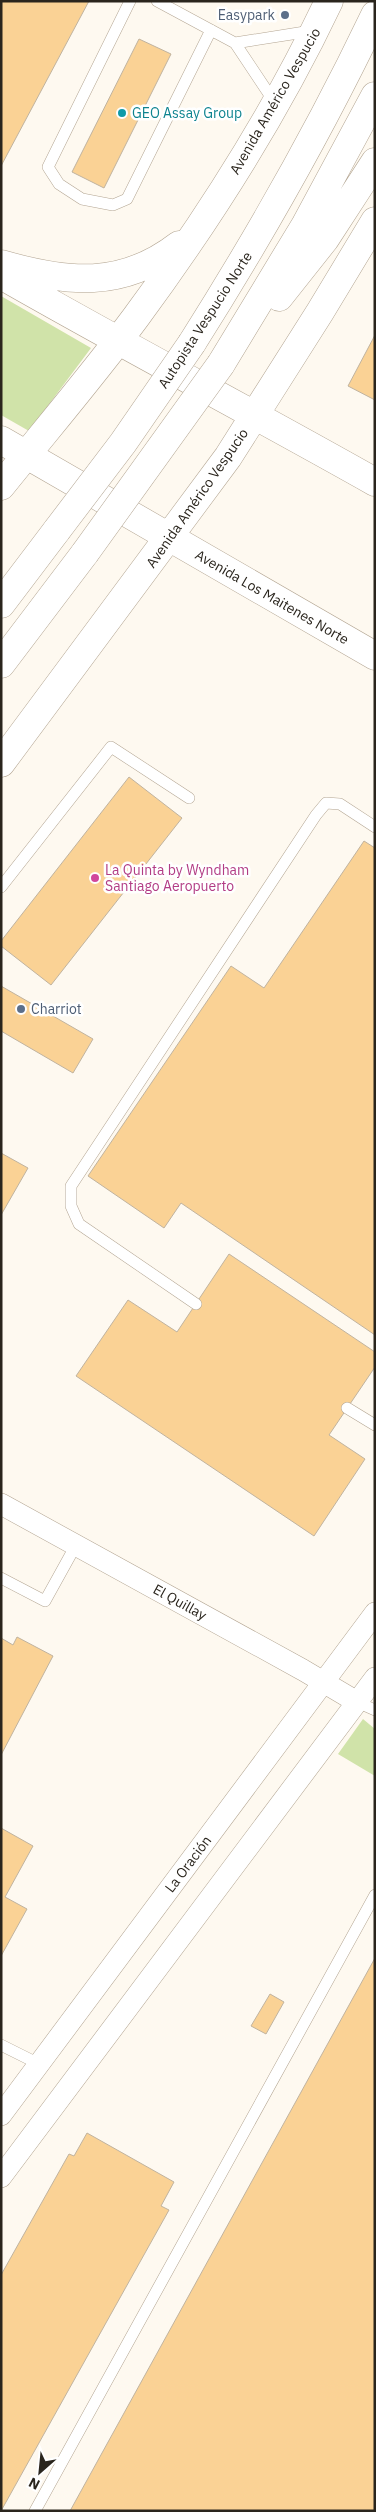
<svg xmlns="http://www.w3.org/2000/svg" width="376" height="2512" font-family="'IBM Plex Sans',sans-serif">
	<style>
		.green { fill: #d0e3a9 }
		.building { fill: #fad295; stroke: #c0b39f }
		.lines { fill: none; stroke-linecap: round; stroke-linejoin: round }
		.lane-casing { stroke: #b3a592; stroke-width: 12 }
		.street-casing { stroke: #b3a592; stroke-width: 22 }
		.secondary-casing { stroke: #b3a592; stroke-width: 29 }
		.highway-casing { stroke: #b3a592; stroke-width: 29 }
		.lane { stroke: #fff; stroke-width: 11 }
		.street { stroke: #fff; stroke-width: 21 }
		.secondary { stroke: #fff; stroke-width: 28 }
		.highway { stroke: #fff; stroke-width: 28 }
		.highway-bridge-casing { stroke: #b3a592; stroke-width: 29; stroke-linecap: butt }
		.highway-bridge { stroke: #fff; stroke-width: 28 }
		.service-dot { fill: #5c6f8a; stroke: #fff; stroke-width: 2 }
		.culture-dot { fill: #0f9aa8; stroke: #fff; stroke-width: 2 }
		.hotel-dot { fill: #d1479c; stroke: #fff; stroke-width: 2 }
		.labels { text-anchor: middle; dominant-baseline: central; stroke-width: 5; stroke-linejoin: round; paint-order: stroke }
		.service-label { font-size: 14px; fill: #4e5e75; stroke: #fff; text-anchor: end }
		.street-label { font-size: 14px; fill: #2a251d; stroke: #fff }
		.culture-label { font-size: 14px; fill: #0d838f; stroke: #fff; text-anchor: start }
		.hotel-label { font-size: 14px; fill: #b23c85; stroke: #fff; text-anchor: start }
	</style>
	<rect width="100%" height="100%" fill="#fef9f0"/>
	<path class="green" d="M1 296 91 348 29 431 1 415Z
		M363 1719 375 1729V1776L338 1754Z"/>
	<path class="building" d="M1 1H89L1 166Z
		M139 39 171 54 104 188 72 172Z
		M375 335V400L348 386Z
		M129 777 182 818 51 985 1 946V941Z
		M364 841 375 848V1335L181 1203 164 1228 88 1176 231 966 264 988Z
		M1 986 93 1039 73 1073 1 1031Z
		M1 1153 28 1168 1 1215Z
		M229 1254 375 1352V1367L329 1435 365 1459 314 1536 76 1376 128 1300 177 1332Z
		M17 1637 53 1656 1 1755V1638L13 1645Z
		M1 1828 33 1846 5 1897 27 1909 1 1956Z
		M375 1958V2511H70Z
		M270 1994 284 2002 266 2034 251 2026Z
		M87 2133 174 2182 161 2206 169 2210 1 2511V2275L69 2154 74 2156Z"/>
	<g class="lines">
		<defs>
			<path id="lane" d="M130 1 48 167 59 184 82 199 113 205 127 199 211 30
				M157 1 235 43 275 103
				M235 43 311 31
				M1 887 111 747 189 798
				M196 1304 79 1224 71 1206V1186L316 815 326 803 340 804 375 827
				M347 1408 375 1425
				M1 1578 45 1601 76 1545
				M357 1702 375 1710
				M1 2045 39 2064
				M35 2511 375 1895"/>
			<path id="street" d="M1 1504 303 1670 357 1702
				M1 2115 375 1613
				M1 2177 375 1678"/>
			<path id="secondary" d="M1 264C67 283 122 289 179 245
				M1 275C125 346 251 412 375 482
				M1 440 375 656
				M1 486C46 430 93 375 136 317 209 218 276 113 329 1
				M1 763 228 457 320 312 375 221"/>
			<path id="highway" d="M279 297 325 239 375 162
				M192 343C259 237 321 128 375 15
				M221 364 306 224 375 96
				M1 604 57 530
				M1 664 85 553"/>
		</defs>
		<use href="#lane" class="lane-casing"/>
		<use href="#street" class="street-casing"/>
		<use href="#secondary" class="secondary-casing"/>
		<use href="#highway" class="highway-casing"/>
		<use href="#lane" class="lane"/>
		<use href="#street" class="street"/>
		<use href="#secondary" class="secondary"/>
		<use href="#highway" class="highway"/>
		<defs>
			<path id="highway-bridge" d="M57 530 123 443 192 343
				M85 553 221 364"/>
		</defs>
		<use href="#highway-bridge" class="highway-bridge-casing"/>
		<use href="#highway-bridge" class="highway-bridge"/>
	</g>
	<g class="service-dot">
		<circle cx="285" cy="15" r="5"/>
		<circle cx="21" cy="1009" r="5"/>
	</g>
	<circle class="culture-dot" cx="122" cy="113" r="5"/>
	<circle class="hotel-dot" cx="95" cy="878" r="5"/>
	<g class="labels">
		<g class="service-label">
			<text x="275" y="15">Easypark</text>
			<text x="31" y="1009" text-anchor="start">Charriot</text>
		</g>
		<g class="street-label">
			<text transform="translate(275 101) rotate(-60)">Avenida Américo Vespucio</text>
			<text transform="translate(205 320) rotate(-57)">Autopista Vespucio Norte</text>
			<text transform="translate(197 498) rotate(-55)">Avenida Américo Vespucio</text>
			<text transform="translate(272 597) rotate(30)">Avenida Los Maitenes Norte</text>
			<text transform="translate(180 1602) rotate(29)">El Quillay</text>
			<text transform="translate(188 1864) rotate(-53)">La Oración</text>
		</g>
		<g class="culture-label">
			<text x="132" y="113">GEO Assay Group</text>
		</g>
		<g class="hotel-label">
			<text x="105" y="870">La Quinta by Wyndham<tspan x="105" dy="16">Santiago Aeropuerto</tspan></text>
		</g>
	</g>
	<rect width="376" height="2512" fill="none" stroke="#2a251d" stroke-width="5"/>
	<g transform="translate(40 2472) rotate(207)" stroke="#ffffff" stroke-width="4" paint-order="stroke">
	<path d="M0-4L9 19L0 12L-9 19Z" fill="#2a251d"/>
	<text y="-8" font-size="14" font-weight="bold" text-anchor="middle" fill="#2a251d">N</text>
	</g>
</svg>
